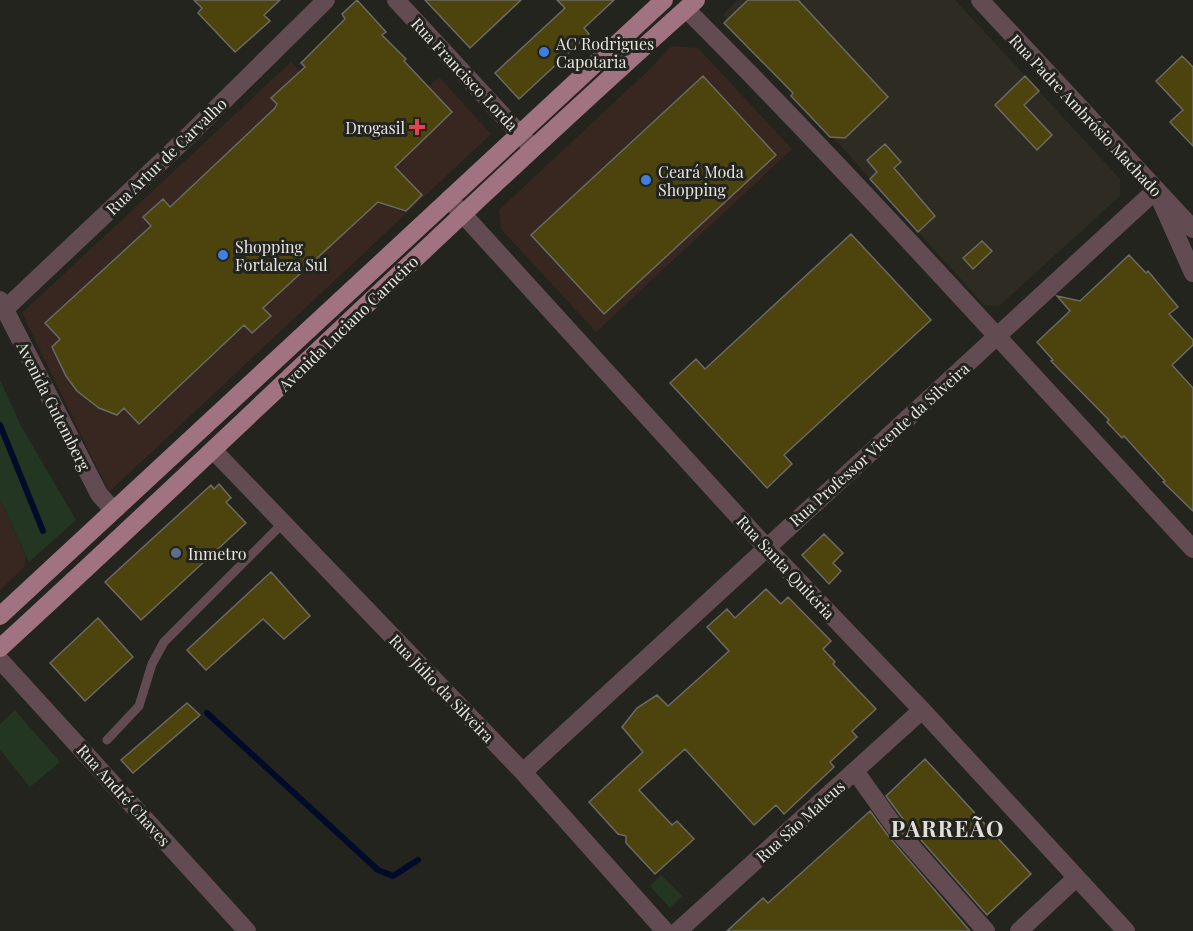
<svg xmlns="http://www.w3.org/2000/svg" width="1193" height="931" font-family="'Playfair Display',serif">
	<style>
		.commercial { fill: #382621 }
		.built { fill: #2e2c22 }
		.green { fill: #223622 }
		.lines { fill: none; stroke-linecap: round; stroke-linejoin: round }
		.stream { stroke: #000a29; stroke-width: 6 }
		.building { fill: #4c430d; stroke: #6b6a65; stroke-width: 1.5 }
		.lane { stroke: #624c52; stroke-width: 9 }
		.street { stroke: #624c52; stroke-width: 18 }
		.primary { stroke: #a17380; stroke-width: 18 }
		.shop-dot { fill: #3f7fe0; stroke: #24241f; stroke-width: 2 }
		.health-dot { fill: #e0444e; stroke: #24241f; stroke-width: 2 }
		.service-dot { fill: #5c6f8a; stroke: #24241f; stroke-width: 2 }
		.labels { text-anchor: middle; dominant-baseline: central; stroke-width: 6; stroke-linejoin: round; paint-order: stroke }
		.poi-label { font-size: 16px; fill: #e6e5e2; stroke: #24241f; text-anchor: start }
		.street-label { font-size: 16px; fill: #e6e5e2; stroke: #24241f }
		.district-label { font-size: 22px; font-weight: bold; letter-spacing: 1.5px; fill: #e0dfd8; stroke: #24241f }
	</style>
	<rect width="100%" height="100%" fill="#24241f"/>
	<path class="commercial" d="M671 46 698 48 792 149 596 332 501 229 499 210 652 67Z
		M291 62 368 144 439 77 491 134 109 492 22 313Z
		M0 499 26 556 24 567 0 590Z"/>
	<path class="built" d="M738 0H955L1120 179V196L999 306 984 305 723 15Z"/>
	<path class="green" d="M0 380 21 426 76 520 29 562 0 499Z
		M15 710 60 762 30 787 0 750V724Z
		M661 875 682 896 670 908 650 886Z"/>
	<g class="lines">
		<path class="stream" d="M0 425 43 531
			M207 713 378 870 393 876 418 860"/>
	</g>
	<path class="building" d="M194 0H280L264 15 270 21 235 52 198 13 202 8Z
		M357 0 386 32 382 35 406 59 404 61 452 112 395 167 422 195 406 211 378 202 263 308 271 316 252 333 244 325 139 424 124 408 117 415 99 408 77 391 66 376 52 347 60 339 45 323 151 226 143 217 163 199 170 207 275 108 277 104 271 98 305 67 301 63 345 19 342 14Z
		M425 0H521L470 48Z
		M557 0H614L584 28 589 34 519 99 495 73 565 8Z
		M748 0H798L888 97 845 138 830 137 791 96 793 93 724 23Z
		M1182 56 1193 67V146L1170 122 1183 110 1156 81Z
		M703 76 776 155 604 314 531 235Z
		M1025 76 1039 91 1024 105 1052 135 1037 150 995 105Z
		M885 144 901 162 894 168 935 216 918 232 870 179 877 172 867 160Z
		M851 234 931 320 784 455 792 464 767 488 670 383 696 359 705 369Z
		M982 241 992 251 973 269 963 258Z
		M1129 255 1146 273 1148 271 1178 307 1169 314 1193 340V345L1172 365 1193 388V511L1163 482 1165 481 1124 436 1122 438 1107 422 1109 420 1051 361 1053 360 1037 342 1070 311 1057 296 1080 301Z
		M219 484 231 498 226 502 246 523 141 620 105 582 211 485 214 489Z
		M824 534 843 553 833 563 841 571 829 584 802 555Z
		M271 572 310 616 284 639 263 619 206 670 187 650Z
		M766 589 781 604 788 597 831 641 823 649 835 662 833 664 876 709 852 731 857 737 830 762 834 767 784 814 776 805 754 825 685 749 639 790 672 825 677 821 694 839 655 874 626 843V836L618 834 589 802 643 752 622 727 637 708 657 695 668 706 706 672 729 651 707 627 727 609 735 618Z
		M98 618 133 657 85 701 50 663Z
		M187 703 200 715 133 773 121 760Z
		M925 759 1031 874 987 915 906 823 886 796Z
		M870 811 889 837 970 931H727L763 898 768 903Z"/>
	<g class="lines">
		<path class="lane" d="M107 740 139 706 152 664 164 642 283 523"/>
		<path class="street" d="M396 0 530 145
			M980 0 1193 229
			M686 9C861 184 1025 368 1193 549
			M449 199 766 547 922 710 1126 931
			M0 300 99 494 113 510
			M4 310 182 142 326 0
			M214 451 523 772 665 931
			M0 660 247 931
			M855 771 897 830 986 931
			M523 772 1156 190 1193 273
			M678 931 922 710
			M1019 931 1076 878"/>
		<path class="primary" d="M0 616 664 0
			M0 648C234 434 460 211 696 0"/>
	</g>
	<g class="shop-dot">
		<circle cx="544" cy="52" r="6"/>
		<circle cx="646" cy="180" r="6"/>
		<circle cx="223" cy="255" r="6"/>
	</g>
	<path class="health-dot" d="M414 118h6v6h6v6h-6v6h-6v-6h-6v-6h6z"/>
	<circle class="service-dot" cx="176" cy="553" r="6"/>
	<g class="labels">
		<g class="poi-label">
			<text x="556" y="43">AC Rodrigues<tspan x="556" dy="18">Capotaria</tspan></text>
			<text x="405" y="127" text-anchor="end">Drogasil</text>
			<text x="658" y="171">Ceará Moda<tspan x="658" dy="18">Shopping</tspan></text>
			<text x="235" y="246">Shopping<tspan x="235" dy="18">Fortaleza Sul</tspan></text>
			<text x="188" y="553">Inmetro</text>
		</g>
		<g class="street-label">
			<text transform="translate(465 74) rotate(47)">Rua Francisco Lorda</text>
			<text transform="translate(1086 115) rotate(47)">Rua Padre Ambrósio Machado</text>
			<text transform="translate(166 156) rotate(-44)">Rua Artur de Carvalho</text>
			<text transform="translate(348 323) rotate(-44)">Avenida Luciano Carneiro</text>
			<text transform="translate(54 406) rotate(63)">Avenida Gutemberg</text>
			<text transform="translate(879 444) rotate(-42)">Rua Professor Vicente da Silveira</text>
			<text transform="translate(786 567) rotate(47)">Rua Santa Quitéria</text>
			<text transform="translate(442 688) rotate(46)">Rua Júlio da Silveira</text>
			<text transform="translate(124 795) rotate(48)">Rua André Chaves</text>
			<text transform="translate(800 821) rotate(-42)">Rua São Mateus</text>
		</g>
		<g class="district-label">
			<text x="948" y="828">PARREÃO</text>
		</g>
	</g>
</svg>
